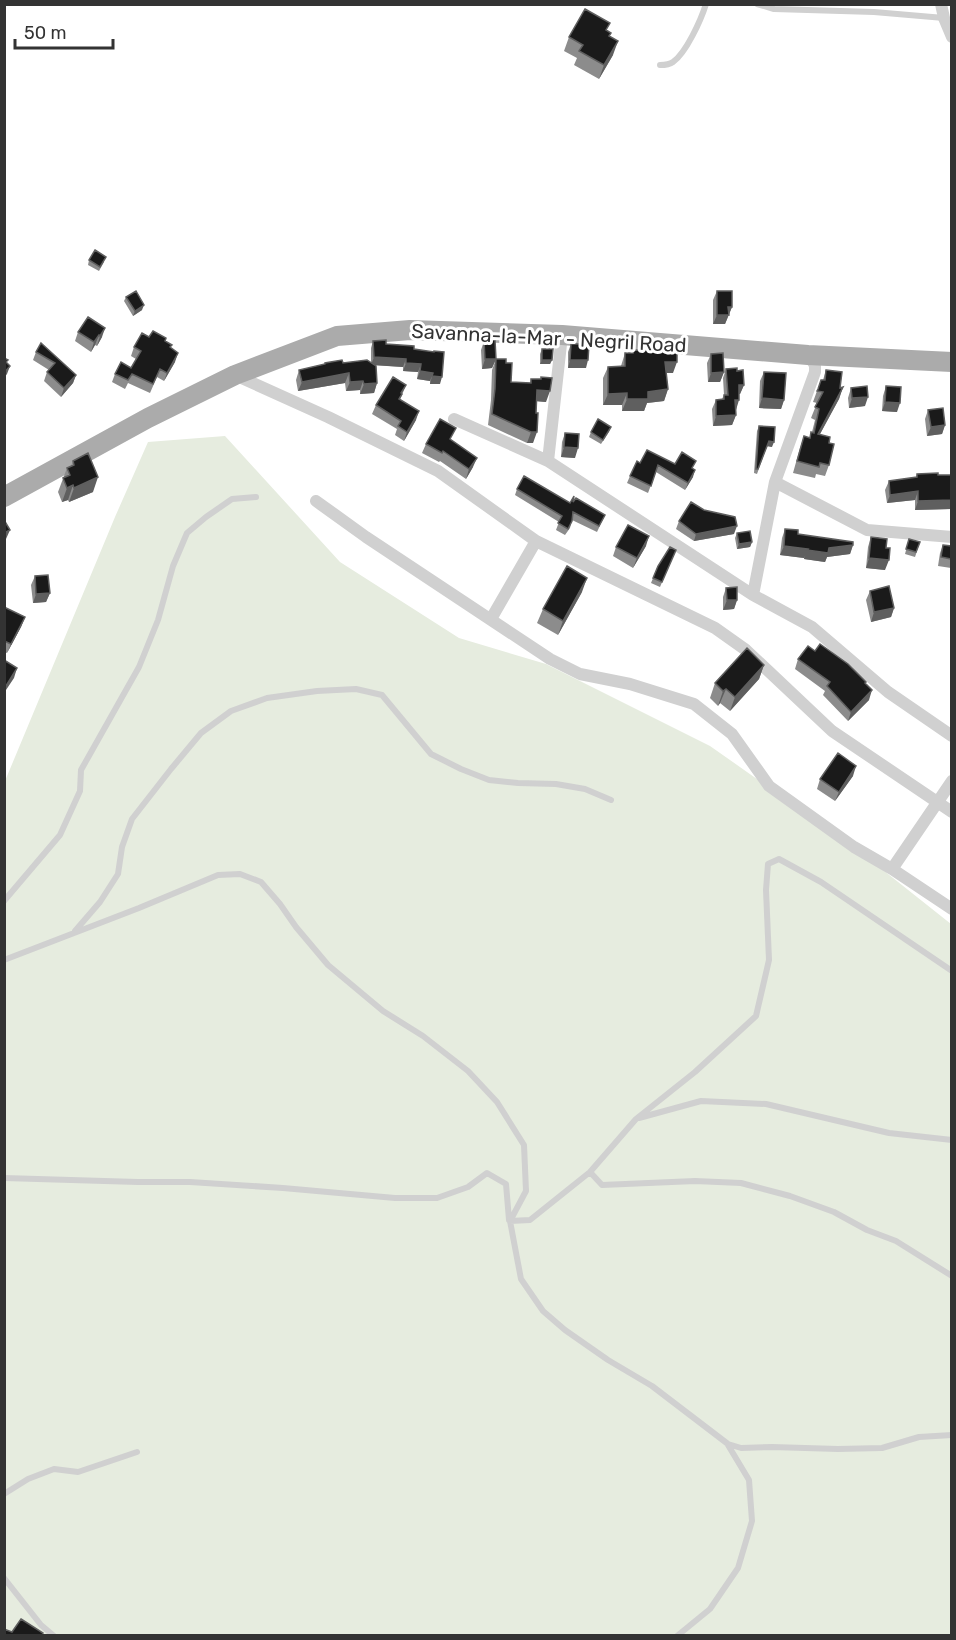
<svg xmlns="http://www.w3.org/2000/svg" width="956" height="1640" font-family="Rubik,sans-serif">
	<style>
		.green { fill: #e6ecdf }
		.lines { fill: none; stroke-linecap: round; stroke-linejoin: round }
		.service { stroke: #d0d0d0; stroke-width: 6 }
		.minor { stroke: #d0d0d0; stroke-width: 12 }
		.primary { stroke: #ababab; stroke-width: 20 }
		.wall { fill: #8c8c8c }
		.shaded-wall { fill: #5f5f5f }
		.building { fill: #1a1a1a; stroke: #5f5f5f; stroke-width: 1.5 }
		.labels { text-anchor: middle; dominant-baseline: central; stroke-width: 6; stroke-linejoin: round; paint-order: stroke }
		.street-label { font-size: 20px; fill: #333; stroke: #fff }
	</style>
	<rect width="100%" height="100%" fill="#fff"/>
	<path class="green" d="M225 436 340 562 459 638 546 664 710 746 854 847 951 924V1635L5 1636V781L115 517 148 442Z"/>
	<g class="lines">
		<path class="service" d="M757 4 774 9 874 12 944 18
			M660 65C665 65 669 65 673 62 686 53 701 20 706 4
			M4 901 60 835 80 791 81 770 139 667 158 620 173 566 187 533 206 517 232 499 256 497
			M75 931 100 902 118 874 122 847 132 819 171 769 201 733 231 711 267 698 317 691 356 689 382 695 431 754 461 769 489 780 518 783 556 784 585 789 611 800
			M4 960 139 908 218 875 240 874 261 882 280 904 296 927 328 965 383 1011 423 1036 468 1071 497 1102 524 1145 526 1191 510 1221
			M952 971 821 882 779 859 768 864 766 890 769 960 756 1016 695 1072 636 1119 590 1172 530 1220 510 1221 521 1279 543 1311 565 1330 608 1360 652 1386 728 1444 741 1448 772 1447 838 1449 882 1448 919 1437 952 1435
			M639 1118 701 1101 766 1104 889 1133 952 1140
			M590 1172 602 1185 695 1181 741 1183 790 1196 834 1212 867 1230 896 1241 952 1276
			M4 1178 138 1182H190L283 1188 395 1198H437L468 1187 487 1173 506 1184 509 1220
			M4 1494 28 1479 54 1469 78 1472 137 1452
			M4 1578 41 1625 54 1636
			M677 1636 710 1609 738 1568 752 1521 749 1480 728 1445"/>
		<path class="minor" d="M941 4 944 18 952 37
			M235 375 328 417 438 471 536 541 715 628 746 650 832 731 952 812
			M454 419 548 461 753 595 812 627 888 692 952 736
			M548 461 562 335
			M775 482 815 372V365L808 355
			M316 501 366 537 550 659 580 674 630 684 694 704 732 734 769 786 854 847 892 869 952 909
			M753 595 775 482 867 530 952 537
			M491 619 536 541
			M892 869 952 781"/>
		<path class="primary" d="M4 497 148 418 235 375 337 336 410 330 562 335 808 355 952 362"/>
	</g>
	<path class="wall" d="M607 31 610 36 613 55 599 79 574 65 577 58 564 51 569 37Z
		M89 260 104 262 99 271 88 265Z
		M717 291 732 307 725 324H713V300Z
		M126 297 142 310 133 316 124 301Z
		M88 317 102 337 97 346 95 345 91 352 75 341 78 332Z
		M149 337 165 341 171 348 175 362 164 381 157 377 150 393 128 383 125 389 112 382 115 374 131 368 136 359 131 356 134 347Z
		M373 341 414 349 440 384H430V381L417 379 418 372 403 371V367L375 365 377 383 374 393 360 394V390L346 391 345 383 298 391 296 380 299 370 324 365 325 363H371V348Z
		M484 341 496 359 492 368 482 369 481 350Z
		M571 344 586 368H568V352Z
		M542 349 552 360 550 364H540V354Z
		M633 350 673 373H666L668 389 664 401 647 403 644 411H622V405H603V378L608 367 621 366 625 353H632Z
		M36 352 76 375 73 383 61 397 44 381 47 372 49 370 33 360Z
		M711 354 724 372 720 382H708L707 363Z
		M496 359 506 363 511 382 530 383 531 379 546 402 537 401 533 443H527L488 425 491 400 492 370Z
		M726 369 737 371 744 385 740 394H739L736 410V415L732 425 713 426 712 409 716 400 722 399 724 395 723 378Z
		M826 370 840 388 843 387 839 399 820 434 829 443V465L825 476 816 474 815 478 793 473 800 448 804 436 809 438 812 432 815 420 811 418 817 403 813 402 821 380H823Z
		M764 372 784 400 781 409 759 408 760 381Z
		M406 385 400 400 416 420 404 441 395 435 397 429 372 414 376 405Z
		M886 386 897 412 882 411 883 396Z
		M851 388 865 406 849 408 848 398Z
		M928 410 945 425 942 434 927 436 925 419Z
		M759 426 772 447 767 446 757 474 754 473 757 431Z
		M611 427 609 432 601 444 589 437 591 432Z
		M565 433 575 458 561 457 562 442Z
		M452 440 473 467 466 479 440 461 439 462 422 453 426 444Z
		M73 461 93 492 69 502 68 500 62 502 58 492 67 468 71 466Z
		M640 463 675 464 693 469V477L685 490 656 472 648 493 627 483 630 476Z
		M917 474 938 475 951 509 915 510V500L887 503 885 490 889 481 916 477Z
		M517 489 570 503 573 502 605 515 597 532 572 520 570 528 565 535 556 530 559 522 515 495Z
		M679 521 734 534 694 541 676 529Z
		M785 529 798 534 853 545 850 554 827 557 825 562 804 559V558L780 555 782 538Z
		M737 533 752 542 750 547 737 549 735 538Z
		M871 537 886 548 885 570 866 568 868 547Z
		M909 539 920 542 915 557 905 554Z
		M943 545 951 546V568L938 566 940 553Z
		M646 546 633 568 613 556 616 547Z
		M676 550 660 587 651 583 658 566Z
		M35 576 50 593 46 602 33 603 31 585Z
		M726 588 737 600 734 609 723 610V597Z
		M870 591 894 608 891 617 871 622 866 600Z
		M582 592 558 635 537 623 543 609Z
		M4 607 25 617 21 627 7 653 4 652Z
		M798 659 866 684 869 700 848 721 823 695 825 691 795 669Z
		M764 665 759 679 730 711 720 703 718 706 710 698 715 683Z
		M853 776 835 801 817 789 820 779Z"/>
	<path class="shaded-wall" d="M618 41 613 55 599 79 604 65Z
		M144 305 142 310 133 316 135 311Z
		M728 307H732L725 324H713L717 315Z
		M105 328 102 337 97 346 100 336Z
		M99 335 95 345 91 352 94 342Z
		M178 353 175 362 164 381 167 373Z
		M374 357 406 359 403 367 371 365Z
		M485 359H496L492 368 482 369Z
		M542 360H552L550 364H540Z
		M570 360H588L586 368H568Z
		M665 362H677L673 373H661Z
		M406 363 421 364 418 372 403 371Z
		M10 366 7 374 4 378V373Z
		M420 371 433 373 430 381 417 379Z
		M724 372 720 382H708L711 373Z
		M349 373 345 383 298 391 302 382Z
		M76 375 73 383 61 397 64 388Z
		M432 376 442 377 440 384H430Z
		M363 381 360 390 346 391 350 382Z
		M377 383 374 393 360 394 364 384Z
		M739 385H744L740 394H735Z
		M843 387 839 399 814 445 818 434Z
		M668 389 664 401 647 403 644 411H622L627 399 648 392Z
		M537 390 550 391 546 402 533 401Z
		M627 393 622 405H603L608 394Z
		M868 397 865 406 849 408 852 398Z
		M762 398 784 400 781 409 759 408Z
		M735 400H739L736 410Z
		M885 402 900 403 897 412 882 411Z
		M419 411 416 420 404 441 407 432Z
		M736 415 732 425 713 426 716 416Z
		M945 425 942 434 927 436 931 427Z
		M531 432H537L533 443H527Z
		M769 441 774 442 772 447 767 446 757 474Z
		M564 447 578 448 575 458 561 457Z
		M477 458 473 467 466 479 469 469Z
		M695 470 693 477 685 490 688 483Z
		M98 477 93 492 69 502 74 488Z
		M73 485 68 500 62 502 67 488Z
		M918 491 915 500 887 503 890 495Z
		M951 500V509L915 510 918 501Z
		M737 526 734 534 694 541 696 534Z
		M10 530 6 539 4 540V533Z
		M649 536 646 546 633 568 637 558Z
		M752 542 750 547 737 549 739 544Z
		M853 545 850 554 827 557 825 562 804 559 807 550Z
		M784 546 808 549 804 558 780 555Z
		M869 558 889 560 885 570 866 568Z
		M587 578 582 592 558 635 563 621Z
		M50 593 46 602 33 603 36 594Z
		M727 600H737L734 609 723 610Z
		M894 608 891 617 871 622 874 612Z
		M25 617 21 627 7 653 11 644Z
		M764 665 759 679 730 711 735 697Z
		M17 668 14 678 4 693 6 686Z
		M726 689 720 703 718 706 723 691Z
		M872 690 869 700 848 721 851 712Z
		M856 766 853 776 835 801 839 792Z"/>
	<path class="building" d="M585 9 610 23 606 30 611 33 609 36 618 41 604 65 579 51 583 45 569 37Z
		M95 250 106 257 100 267 89 260Z
		M136 291 144 305 135 311 126 297Z
		M717 291H732V307H728L729 315H717Z
		M88 317 105 328 100 336 99 335 94 342 78 332Z
		M153 331 166 338 165 341 172 345 170 347 178 353 167 373 160 369 153 384 132 374 128 380 115 374 121 362 131 368 141 351 134 347 142 333 149 337Z
		M386 340V344L414 346V349L434 352V351L444 352 442 377 432 376 433 373 420 371 421 364 406 363V359L374 357 373 341Z
		M495 340 496 359H485L484 341Z
		M41 343 76 375 64 388 47 372 55 363 36 352Z
		M571 344H589L588 360H570Z
		M542 349H553L552 360H542Z
		M633 350 677 351V362H665L668 389 648 392V399H627V393L608 394V367L625 366V353H633Z
		M723 353 724 372 711 373V354Z
		M4 358 8 360 6 362 10 366 4 373Z
		M496 359H506V363H512L511 382 531 383V379H541V377L552 378 550 391 537 390 536 413H538L537 432H531L492 414 495 389Z
		M342 360 343 363 367 360 376 366 377 383 364 384 363 381 350 382 349 373 302 382 299 370 325 364V363Z
		M737 368V371L743 370 744 385H739V400H735L736 415 716 416V400L724 399V395H728L726 369Z
		M826 370 842 372 840 388 843 387 818 434 830 437 829 443 834 444 829 465 820 463 819 467 797 461 804 436 810 438 811 432 814 433 819 409 815 407 823 392 817 391 818 389 821 380H825Z
		M764 372 786 373 784 400 762 398Z
		M393 377 406 385 401 393 402 394 399 399 419 411 407 432 398 426 401 421 376 405Z
		M867 386 868 397 852 398 851 388Z
		M886 386 901 387 900 403 885 402Z
		M943 408 945 425 931 427 928 410Z
		M440 419 456 428 450 439 477 458 469 469 443 451 442 453 426 444Z
		M598 419 611 427 603 440 591 432Z
		M759 426 775 427 774 442 769 441 758 469H756Z
		M565 433 579 434 578 448 564 447Z
		M647 450 675 464 682 452 696 461 692 468 695 470 688 483 658 465 651 486 630 476 637 461 640 463Z
		M88 453 98 477 74 488 73 485 67 488 63 478 70 475 67 468 74 465 73 461Z
		M938 473V475H951V500L918 501V491L890 495 889 481 917 477V474Z
		M524 476 570 503 574 496 573 502 576 498 605 515 599 526 573 512 572 521 568 529 558 523 562 516 517 489Z
		M691 502 704 510 735 517 737 526 696 534 679 521Z
		M4 520 10 530 4 533Z
		M628 525 649 536 637 558 616 547Z
		M785 529 798 530V534L853 542V545L829 548 828 553 807 550 808 549 784 546Z
		M750 531 752 542 739 544 737 533Z
		M871 537 887 539 886 548H890L889 560 869 558Z
		M909 539 920 542 916 552 906 549Z
		M943 545 951 546V559L941 557Z
		M670 547 676 550 662 582 653 578 658 566Z
		M567 566 587 578 563 621 543 609Z
		M48 575 50 593 36 594 35 576Z
		M889 586 894 608 874 612 870 591Z
		M737 587V600H727L726 588Z
		M4 607 25 617 11 644 4 641Z
		M820 644 848 664 866 682 865 683 872 690 851 712 827 686 830 682 798 659 808 646 815 651Z
		M747 648 764 665 735 697 726 689 723 691 715 683Z
		M4 660 17 668 6 686 4 685Z
		M838 753 856 766 839 792 820 779Z
		M21 1619 43 1633 42 1635H4V1629L12 1632Z"/>
	<g class="labels">
		<g class="street-label">
			<text transform="translate(549 338) rotate(3)">Savanna-la-Mar - Negril Road</text>
		</g>
	</g>
	<rect width="956" height="1640" fill="none" stroke="#333333" stroke-width="12"/>
	<path d="M15 39v9h98v-9" fill="none" stroke="#333333" stroke-width="3"/>
	<text x="24" y="39" font-size="18" fill="#333333" stroke="#ffffff" stroke-width="4.5" paint-order="stroke">50 m</text>
</svg>
